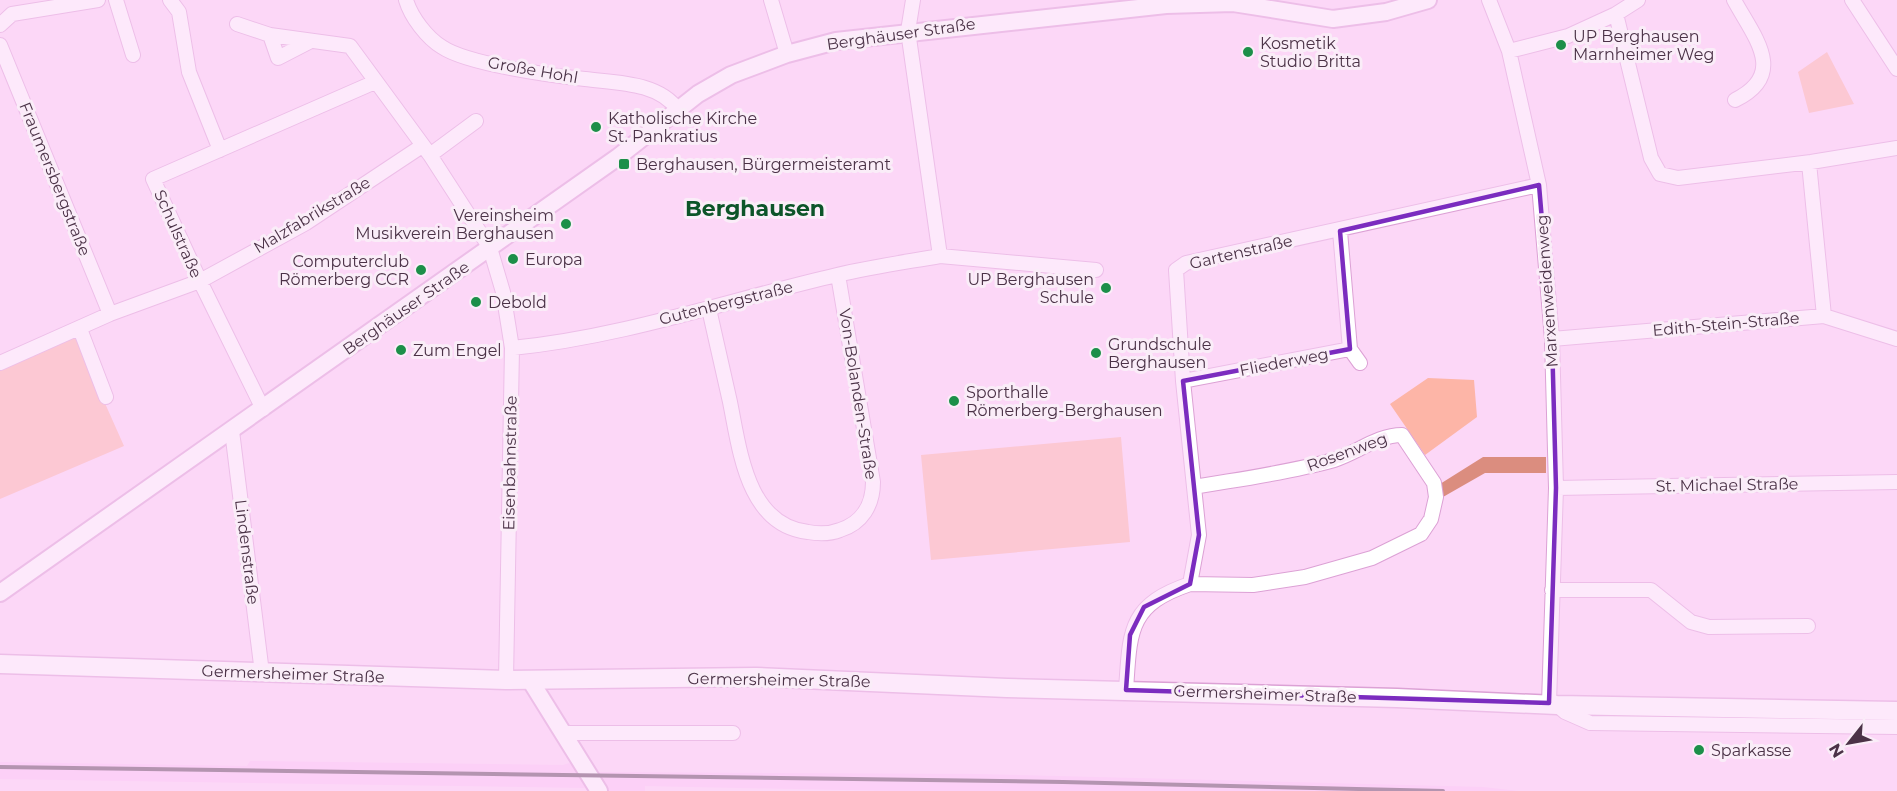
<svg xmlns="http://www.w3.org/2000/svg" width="1897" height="791" font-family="Montserrat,sans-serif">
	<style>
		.built { fill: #fdc7f5 }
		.green { fill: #fdb5a7 }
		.forest { fill: #db8d7f }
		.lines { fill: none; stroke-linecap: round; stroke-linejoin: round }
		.minor-casing { stroke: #dca1d5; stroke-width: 16 }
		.tertiary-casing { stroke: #dca1d5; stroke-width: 20 }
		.secondary-casing { stroke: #dca1d5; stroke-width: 21 }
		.minor { stroke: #fff; stroke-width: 14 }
		.tertiary { stroke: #fff; stroke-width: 16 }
		.secondary { stroke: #fff; stroke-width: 18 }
		.rail { stroke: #5d4359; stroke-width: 4 }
		.marked { fill: none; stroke: #7b2cbf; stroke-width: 4.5; stroke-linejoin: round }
		.poi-dot { fill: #1c8f49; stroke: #faedf8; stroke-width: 2 }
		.labels { text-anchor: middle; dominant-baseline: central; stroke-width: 6; stroke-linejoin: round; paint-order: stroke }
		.street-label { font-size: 16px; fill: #4b3247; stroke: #faedf8 }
		.poi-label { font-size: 16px; fill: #4b3247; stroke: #faedf8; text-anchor: start }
		.district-label { font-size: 22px; font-weight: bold; fill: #0c5529; stroke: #faedf8 }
	</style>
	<rect width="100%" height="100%" fill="#fcd7f7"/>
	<path class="built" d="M250 761 563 765 573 762 587 788 0 779V762L247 766Z
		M594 772 975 774 1483 787 1518 791H893L645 786V791H605Z"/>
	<path class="green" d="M1827 52 1854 104 1809 113 1798 72Z
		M75 336 124 446 0 499V368Z
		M1428 378 1474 380 1477 417 1425 455 1390 404Z
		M1121 437 1130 542 931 560 921 455Z"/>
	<path class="forest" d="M1483 457H1546V473H1485L1443 497 1440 484Z"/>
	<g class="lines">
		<defs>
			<path id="minor" d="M116 0 133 55
				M170 0 179 12 189 72 220 150
				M406 0C411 17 427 38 442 47 467 64 553 76 585 79 616 83 659 82 678 110
				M771 0 787 54
				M1489 0 1509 51 1539 185 1552 339 1556 488 1549 703
				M1638 0 1616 14 1651 158 1660 174 1678 178 1811 162 1897 148
				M1734 0C1754 37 1788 74 1735 100
				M1852 0 1897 69
				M237 24 270 35 350 46 430 155 490 248 503 292 512 348 506 680
				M0 25 12 14 98 0
				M270 35 278 58 309 42
				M0 45 110 314
				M1509 51 1568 36 1616 14
				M430 155 476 121
				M1809 163 1824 316
				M940 256 1096 270
				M709 309C716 340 723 371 730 402 740 451 747 525 808 532 819 534 830 534 840 530 862 523 873 505 873 482L838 275
				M80 329 106 397
				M1552 339 1824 316 1897 339
				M512 348C623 337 729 300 837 275 871 267 906 262 940 256L908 31 913 0
				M1350 349 1360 363
				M0 363 110 314 200 281 306 223 422 146
				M1183 381 1350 349 1340 231
				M263 409 200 281 153 179 375 82
				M232 431 262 673
				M1556 488 1897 482
				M1190 584 1253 585 1305 577 1372 558 1421 534 1431 519 1436 497 1434 483 1402 435C1377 435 1357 453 1334 460 1288 473 1240 479 1194 487
				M1552 590H1651L1691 622 1709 627 1808 626
				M1126 690C1130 631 1128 605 1190 584L1199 535 1183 381 1176 270 1186 263 1539 185
				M1557 705 1565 712 1590 723 1897 727
				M563 733H733"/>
			<path id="tertiary" d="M0 593 618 157 698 94 731 75 787 54 836 41 1166 5 1233 3 1333 19 1386 12 1428 0
				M530 680 599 791"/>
			<path id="secondary" d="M0 664 506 680 756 677 1007 688 1397 698 1557 705 1897 711"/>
		</defs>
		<use href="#minor" class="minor-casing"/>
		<use href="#tertiary" class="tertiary-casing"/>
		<use href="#secondary" class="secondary-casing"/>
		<use href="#minor" class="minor"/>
		<use href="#tertiary" class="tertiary"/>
		<use href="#secondary" class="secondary"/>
		<path class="rail" d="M0 767 1063 782 1443 791"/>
	</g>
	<path d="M0 0H1897V791H0ZM1539 185 1552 339 1556 488 1549 703 1126 690 1130 635 1144 607 1190 584 1199 535 1183 381 1350 349 1340 231Z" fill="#fcd7f7" fill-opacity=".55" fill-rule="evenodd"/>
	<path class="marked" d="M1539 185 1552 339 1556 488 1549 703 1126 690 1130 635 1144 607 1190 584 1199 535 1183 381 1350 349 1340 231Z"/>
	<g class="poi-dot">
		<circle cx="1561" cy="45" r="6"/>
		<circle cx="1248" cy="52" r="6"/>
		<circle cx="596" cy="127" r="6"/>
		<rect x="618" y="158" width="12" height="12" rx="3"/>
		<circle cx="566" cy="224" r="6"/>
		<circle cx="513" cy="259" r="6"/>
		<circle cx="421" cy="270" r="6"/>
		<circle cx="1106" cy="288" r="6"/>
		<circle cx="476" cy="302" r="6"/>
		<circle cx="401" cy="350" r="6"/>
		<circle cx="1096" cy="353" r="6"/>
		<circle cx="954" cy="401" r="6"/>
		<circle cx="1699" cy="750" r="6"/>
	</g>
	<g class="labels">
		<g class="street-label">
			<text transform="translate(901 34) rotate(-8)">Berghäuser Straße</text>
			<text transform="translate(533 70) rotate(10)">Große Hohl</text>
			<text transform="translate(55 179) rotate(68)">Fraumersbergstraße</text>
			<text transform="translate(312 215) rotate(-31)">Malzfabrikstraße</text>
			<text transform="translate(178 234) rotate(66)">Schulstraße</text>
			<text transform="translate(1241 252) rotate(-13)">Gartenstraße</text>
			<text transform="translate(1547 291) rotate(-94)">Marxenweidenweg</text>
			<text transform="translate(726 303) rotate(-14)">Gutenbergstraße</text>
			<text transform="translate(406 308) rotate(-35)">Berghäuser Straße</text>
			<text transform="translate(1726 324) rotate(-5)">Edith-Stein-Straße</text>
			<text transform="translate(1284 362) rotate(-11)">Fliederweg</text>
			<text transform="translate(858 394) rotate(81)">Von-Bolanden-Straße</text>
			<text transform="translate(1347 452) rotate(-20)">Rosenweg</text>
			<text transform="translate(510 463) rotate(-89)">Eisenbahnstraße</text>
			<text transform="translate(1727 485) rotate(-1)">St. Michael Straße</text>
			<text transform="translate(247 552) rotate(83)">Lindenstraße</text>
			<text transform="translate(293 674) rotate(2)">Germersheimer Straße</text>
			<text transform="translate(779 680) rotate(1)">Germersheimer Straße</text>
			<text transform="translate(1265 694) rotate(2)">Germersheimer Straße</text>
		</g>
		<g class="poi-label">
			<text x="1573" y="36">UP Berghausen<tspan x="1573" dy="18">Marnheimer Weg</tspan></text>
			<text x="1260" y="43">Kosmetik<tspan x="1260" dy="18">Studio Britta</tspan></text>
			<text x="608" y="118">Katholische Kirche<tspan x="608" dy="18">St. Pankratius</tspan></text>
			<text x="636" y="164">Berghausen, Bürgermeisteramt</text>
			<text x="554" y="215" text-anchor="end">Vereinsheim<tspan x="554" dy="18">Musikverein Berghausen</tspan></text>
			<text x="525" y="259">Europa</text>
			<text x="409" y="261" text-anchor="end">Computerclub<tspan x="409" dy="18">Römerberg CCR</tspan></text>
			<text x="1094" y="279" text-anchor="end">UP Berghausen<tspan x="1094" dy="18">Schule</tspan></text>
			<text x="488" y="302">Debold</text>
			<text x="1108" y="344">Grundschule<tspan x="1108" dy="18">Berghausen</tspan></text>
			<text x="413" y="350">Zum Engel</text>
			<text x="966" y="392">Sporthalle<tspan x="966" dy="18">Römerberg-Berghausen</tspan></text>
			<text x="1711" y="750">Sparkasse</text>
		</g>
		<g class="district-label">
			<text x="755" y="208">Berghausen</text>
		</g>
	</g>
	<g transform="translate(1849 743) rotate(239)" stroke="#faedf8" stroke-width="4.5" paint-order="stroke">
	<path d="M0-4.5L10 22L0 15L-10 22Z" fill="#4b3247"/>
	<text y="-9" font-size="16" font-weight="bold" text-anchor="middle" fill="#4b3247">N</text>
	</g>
</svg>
